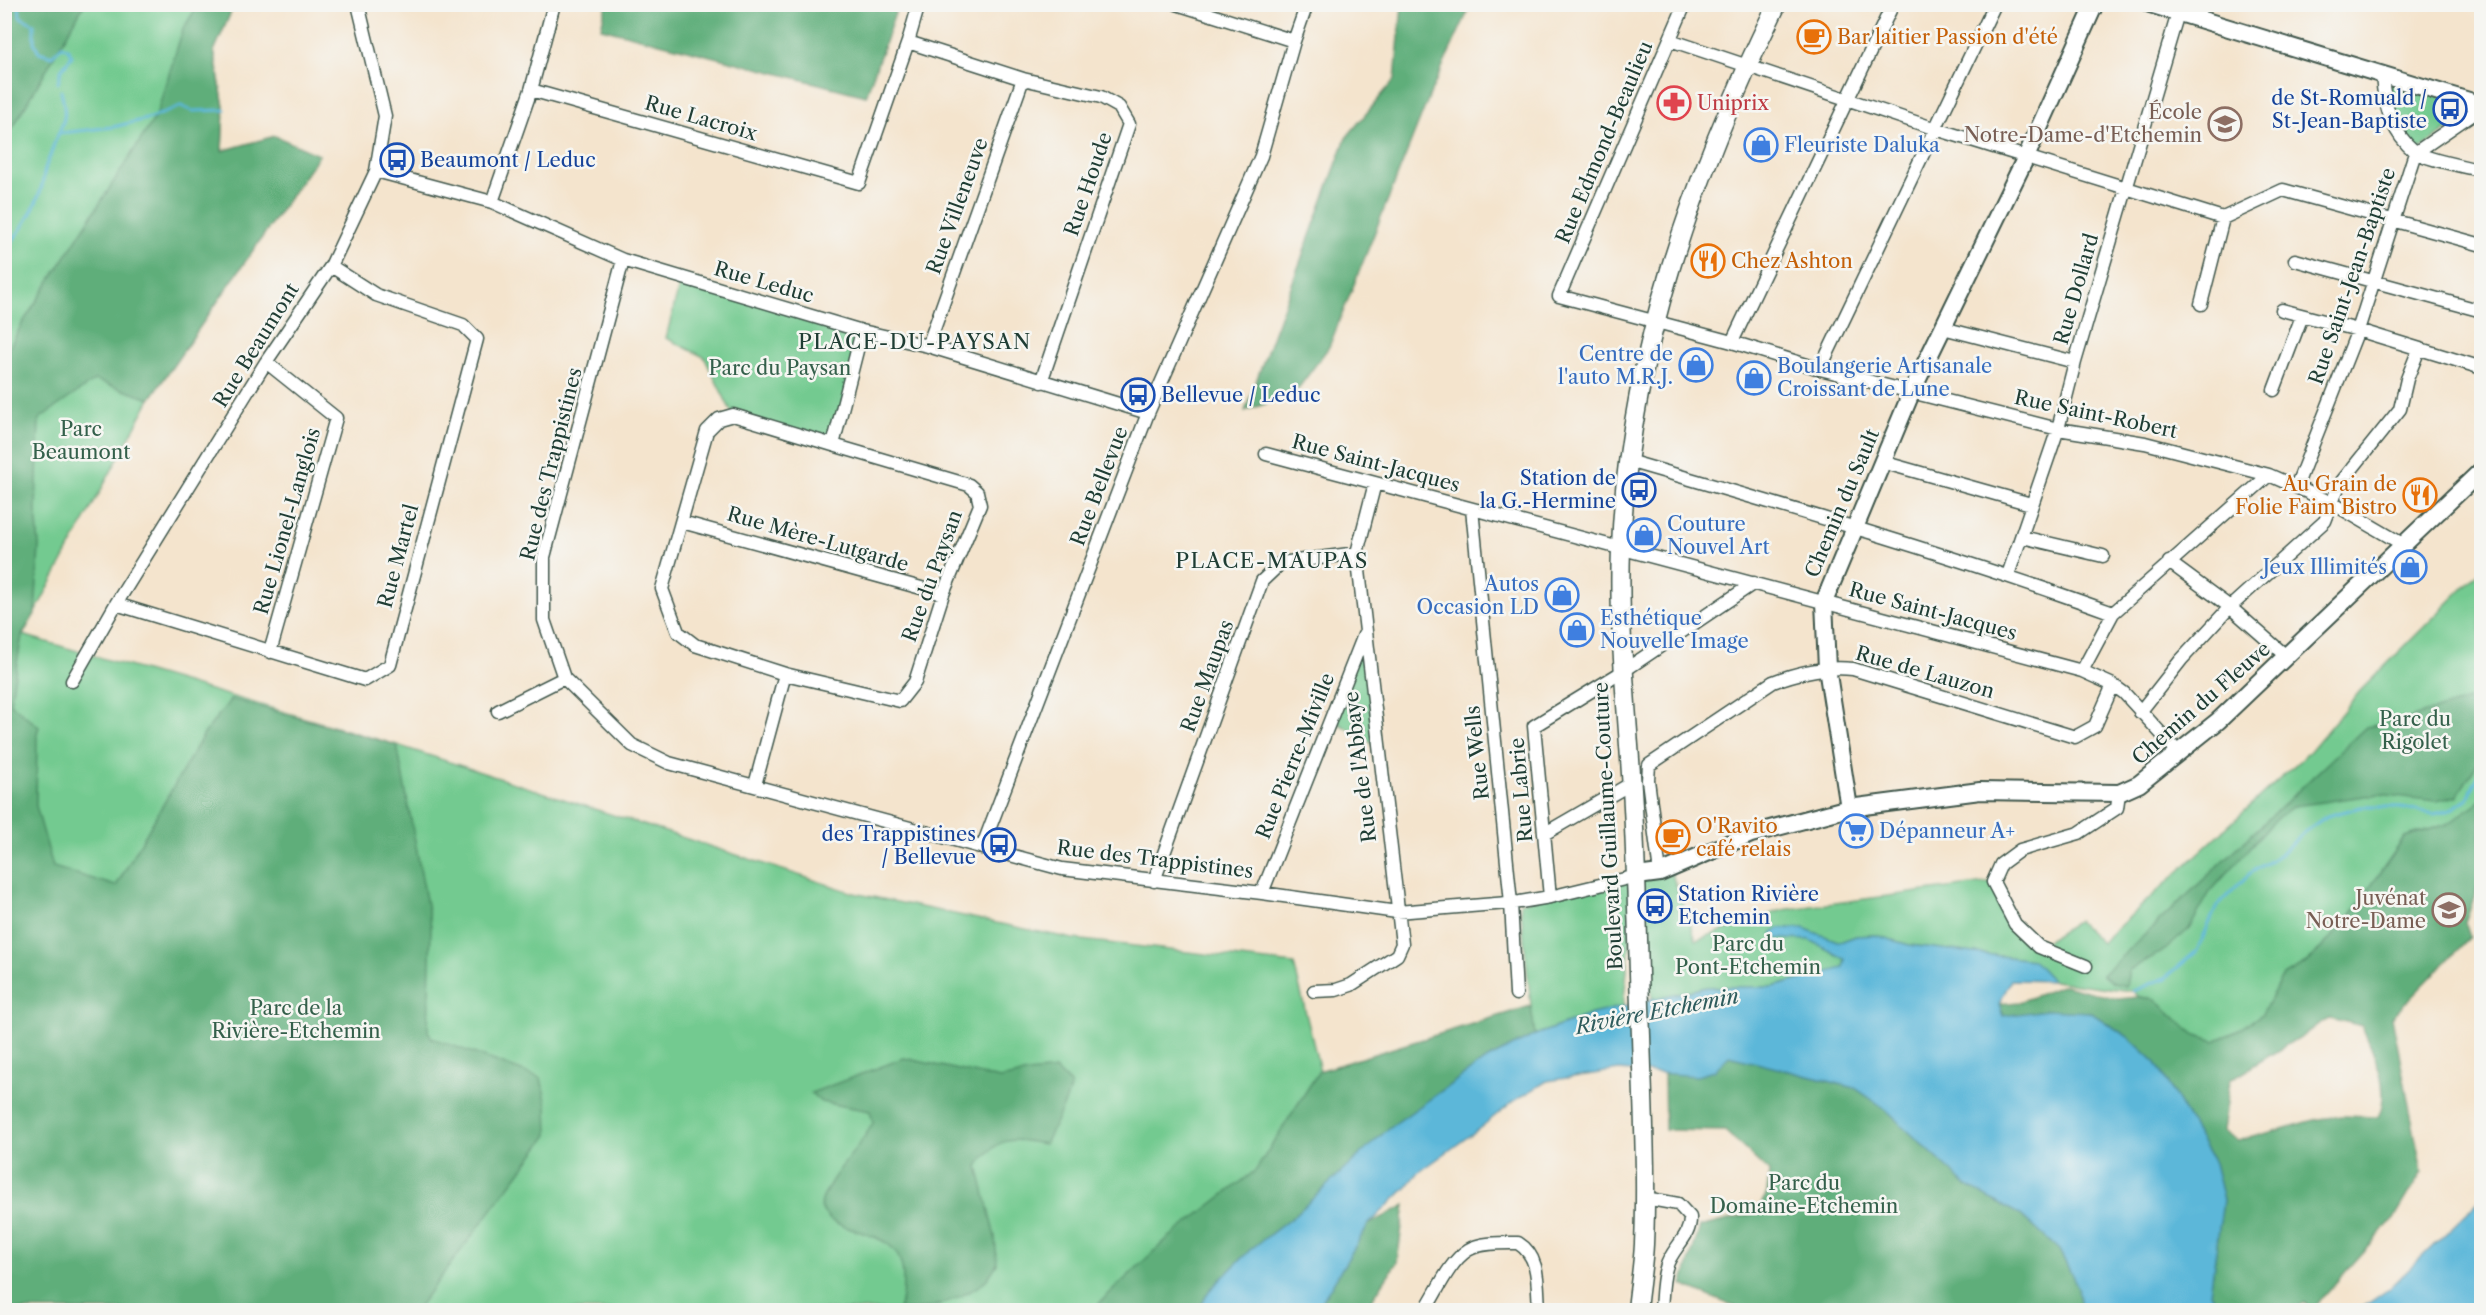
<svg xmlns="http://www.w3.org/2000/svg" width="2486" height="1315" font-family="'Libre Caslon Text',serif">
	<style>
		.green { fill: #73ca90; stroke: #498462; stroke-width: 1.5 }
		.forest { fill: #5eae7a; stroke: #3e7657; stroke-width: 1.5; fill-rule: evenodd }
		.water { fill: #5bb7d9; stroke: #3d7a86; stroke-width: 1.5 }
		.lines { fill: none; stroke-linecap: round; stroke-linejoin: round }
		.stream { stroke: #5bb7d9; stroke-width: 3 }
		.street-casing { stroke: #3f564b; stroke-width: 15 }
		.secondary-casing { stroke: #3f564b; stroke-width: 20 }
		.primary-casing { stroke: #3f564b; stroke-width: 21 }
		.street { stroke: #fff; stroke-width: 12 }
		.secondary { stroke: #fff; stroke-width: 16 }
		.primary { stroke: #fff; stroke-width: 18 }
		.labels { text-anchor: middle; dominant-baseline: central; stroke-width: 5; stroke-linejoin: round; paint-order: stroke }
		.food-label { font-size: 20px; fill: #c56008; stroke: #f6f6f2; text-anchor: start }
		.transit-label { font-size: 20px; fill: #164399; stroke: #f6f6f2; text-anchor: end }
		.health-label { font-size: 20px; fill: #be3a42; stroke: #f6f6f2; text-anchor: start }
		.education-label { font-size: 20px; fill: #785e54; stroke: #f6f6f2; text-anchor: end }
		.street-label { font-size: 20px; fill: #1f3d34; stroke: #f6f6f2 }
		.shop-label { font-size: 20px; fill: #366cbe; stroke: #f6f6f2; text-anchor: start }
		.park-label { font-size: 20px; fill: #34604b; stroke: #f6f6f2 }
		.neighbourhood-label { font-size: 21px; letter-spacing: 1.5px; fill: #1f3d34; stroke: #f6f6f2 }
		.water-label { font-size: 21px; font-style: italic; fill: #2e5c5d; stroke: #f6f6f2 }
	</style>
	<rect width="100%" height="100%" fill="#f6f6f2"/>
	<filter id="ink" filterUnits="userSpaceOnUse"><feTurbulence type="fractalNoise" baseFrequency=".0167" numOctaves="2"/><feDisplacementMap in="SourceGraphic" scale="12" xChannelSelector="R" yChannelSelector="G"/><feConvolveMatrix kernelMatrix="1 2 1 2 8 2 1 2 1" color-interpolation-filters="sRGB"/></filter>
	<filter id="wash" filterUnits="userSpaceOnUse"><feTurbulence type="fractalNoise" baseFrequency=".008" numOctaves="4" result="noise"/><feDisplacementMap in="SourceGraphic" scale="24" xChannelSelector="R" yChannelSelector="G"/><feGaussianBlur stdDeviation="1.35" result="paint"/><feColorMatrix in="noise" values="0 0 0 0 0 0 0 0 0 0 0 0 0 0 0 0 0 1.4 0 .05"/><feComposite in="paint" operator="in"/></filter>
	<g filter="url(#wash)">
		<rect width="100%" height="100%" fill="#f4e4cd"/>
		<path class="green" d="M5 5H234L214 51 224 107 222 151 275 136 319 155 150 399 23 635 397 745 854 893 1073 939 1294 964 1320 1071 1531 1006 1520 902 1670 869 1696 940 1782 910 1993 882 2015 924 2039 946 2078 921 2101 943 2310 751 2360 691 2481 570V800L2448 824 2405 837 2346 922 2308 962 2282 977 2262 1014 2237 1031 2215 1041 2193 1034 2155 999 2139 997 2133 991 2053 981 2032 960 1909 945 1875 935 1856 936 1840 942 1803 928 1779 939H1810L1845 959 1843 969 1773 987H1707L1652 999 1637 880 1623 1007 1592 1014 1535 1035 1246 1310H5Z
			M2382 76 2481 105 2415 153 2394 128Z
			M681 278 862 331 833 445 733 415 704 357 666 338Z
			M1364 634 1378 747 1331 719Z"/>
		<path class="forest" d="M5 4 84 5 5 141 4 5Z
			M198 5H234L214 51 224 107 222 151 275 136 319 155 150 399 95 380 39 419 36 509 39 546 35 614 22 635 10 703 39 727 37 733 36 806 53 867 116 886 204 734 231 699 397 745 431 926 428 1031 432 1038 541 1078 547 1105 548 1135 416 1310H5V356L22 324 156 116 183 29Z
			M606 5V4L898 5 866 96 601 28Z
			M1402 5H1471L1431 92 1329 347 1294 394 1245 411 1346 138 1395 79Z
			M2481 696V758L2457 796 2436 801 2379 794 2294 806 2277 818 2210 892 2189 929 2165 950 2129 970 2126 986 2113 983 2102 975 2366 727 2403 720Z
			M2481 800V879L2465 922 2470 937 2392 1017 2422 1172 2395 1217 2311 1310 2305 1302 2291 1310H2220L2210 1293 2223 1200 2214 1163 2156 1063 2128 1037 2090 1012 2004 1016 1999 1004 2019 1002 2064 985 2118 999 2139 997 2155 999 2193 1034 2215 1041 2237 1031 2262 1014 2282 977 2308 962 2346 922 2405 837 2448 824ZM2330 1018 2362 1026C2373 1053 2392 1089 2378 1117L2342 1116 2318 1119 2238 1141 2223 1131 2230 1080Z
			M1531 1006 1535 1035 1484 1061 1389 1128 1294 1216 1251 1249 1209 1291 1199 1310H1092L1167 1239 1256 1170 1319 1071Z
			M1729 1056 1855 1088 1880 1105 1967 1186 2021 1215 2059 1250 2078 1287 2081 1310H1743L1682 1285 1700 1227 1756 1213 1767 1193 1769 1172 1725 1131 1665 1130 1664 1074Z
			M904 1058 1000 1079 1028 1073 1056 1070 1071 1085 1065 1103 1045 1144C1010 1138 999 1135 978 1166L995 1237 997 1264C994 1269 990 1275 986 1280 969 1296 921 1315 899 1309 903 1298 903 1289 903 1277 901 1232 863 1238 832 1221 827 1218 823 1211 820 1207 828 1176 857 1152 873 1123L870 1111 821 1102 811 1093Z
			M1405 1205 1397 1262 1365 1310H1317L1368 1225Z"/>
		<path class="water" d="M1780 928H1803L1840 942 1856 936 1875 935 1909 945 2033 960 2053 981 2011 980 1999 1004 2003 1016 2047 1010 2090 1012 2128 1037 2156 1063 2214 1163 2223 1200 2210 1293 2220 1310H2081L2078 1287 2059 1250 2021 1215 1967 1186 1880 1105 1855 1088 1729 1056 1714 1071 1697 1076 1619 1070 1547 1081 1511 1103 1480 1128 1418 1173 1406 1188 1368 1225 1317 1310H1199L1209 1291 1251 1249 1294 1216 1389 1128 1484 1061 1535 1035 1592 1014 1652 999 1707 987H1773L1843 968 1845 959 1810 940 1778 939 1772 934Z
			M2481 1199V1310H2359L2390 1288Z"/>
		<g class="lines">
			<path class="stream" d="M19 4 20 17 34 24V42L39 52 52 56 62 46 68 49 72 56 61 70 58 83
				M61 133 113 127 151 118 181 106 192 111 225 110
				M4 252C18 234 33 214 40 192 44 183 43 170 48 161 51 155 52 150 54 144 64 120 68 119 61 91
				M2133 991 2165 978 2197 951 2217 906 2249 874 2282 853 2304 832 2327 816 2361 807H2401L2434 814 2450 810 2468 798 2482 768"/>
		</g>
	</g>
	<g filter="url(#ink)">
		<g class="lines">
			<defs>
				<path id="street" d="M1177 4 1294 41
					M1685 4 1559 296 1732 342 1820 369 2058 429 2145 443 2269 475 2332 503 2404 545
					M1670 40 1936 129 2223 218 2283 190 2482 245
					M908 42 1023 79 1101 97 1119 107 1129 124 1041 382
					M2382 76C2384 104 2391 132 2414 151 2423 159 2468 167 2482 171
					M531 90 859 183 908 42 919 4
					M376 171 492 202 623 260 862 331 928 346 1148 413
					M492 202 531 90 554 4
					M623 260 544 557V620L564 678 632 745 669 763 1062 869 1262 893 1397 912 1520 902 1550 897 1637 876
					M2295 260 2482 311
					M2201 304 2223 218
					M2282 310 2358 330 2482 368
					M1943 328 2075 362
					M1732 342 1893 4
					M928 346 1023 79
					M266 362 336 418 270 652
					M1820 369 1995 4
					M2274 390 2302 316
					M1266 454 2082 671 2113 685 2124 693 2179 753
					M1628 461C1791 508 1953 555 2113 613
					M1882 462 2031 504
					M2296 487 2358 330 2415 153 2482 107
					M1472 509 1511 903 1516 994
					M682 522 943 594
					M2022 537 2103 556
					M2169 562 2230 607 2287 657
					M2008 575 2058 429 2075 362 2178 13
					M116 604 365 680 390 665 477 339 463 325 376 295 331 266
					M2082 671 2113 613 2269 475
					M785 674 695 645 678 632 662 589 707 431 719 419 733 415 833 445 862 331
					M72 681 116 604 266 362 331 266 376 171 385 116 358 4
					M498 711 564 678
					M2140 712 2181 660 2230 607 2325 521 2339 485 2400 409 2407 379 2419 349
					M755 785 785 674 900 701 915 682 943 594 980 505 977 492 969 485 833 445
					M1544 834 1632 783
					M982 848 1148 413 1261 156 1294 41 1307 4
					M1660 873 1648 780 1649 765 1773 682C1799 672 1825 666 1853 669L2075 737 2095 726 2113 685
					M1154 881 1262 581 1281 563 1357 553
					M1262 893 1364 635
					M1550 897 1534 726 1622 672 1754 583
					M2086 966 2039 947 2015 924 1993 882 2001 864 2020 850 2079 833 2117 808 2119 793
					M1314 991 1336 990 1351 985 1397 955 1402 944 1357 553 1375 483
					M1645 1198 1678 1204 1690 1217C1691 1238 1671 1248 1666 1268 1662 1281 1662 1297 1661 1310
					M1425 1310C1437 1292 1449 1262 1468 1250 1480 1242 1504 1243 1518 1243 1541 1257 1537 1286 1539 1310"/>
				<path id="secondary" d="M2150 4 2482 105
					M1849 808 1827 668 1824 602 1912 391 2026 157 2095 4
					M1637 876 1660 873 1751 834 1849 808 1980 791 2119 793 2139 784 2218 721 2482 470"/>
				<path id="primary" d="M1637 1310C1639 1288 1643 1266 1644 1244 1647 1175 1643 1105 1641 1036 1638 954 1637 871 1632 789 1627 708 1618 628 1621 548 1628 357 1694 174 1777 4"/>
			</defs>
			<use href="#street" class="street-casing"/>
			<use href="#secondary" class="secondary-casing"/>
			<use href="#primary" class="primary-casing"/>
			<use href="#street" class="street"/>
			<use href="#secondary" class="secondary"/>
			<use href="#primary" class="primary"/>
		</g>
	</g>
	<defs>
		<symbol id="cafe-ring" viewBox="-11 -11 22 22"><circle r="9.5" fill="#f6f6f2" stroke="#e8710a" stroke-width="1.5"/><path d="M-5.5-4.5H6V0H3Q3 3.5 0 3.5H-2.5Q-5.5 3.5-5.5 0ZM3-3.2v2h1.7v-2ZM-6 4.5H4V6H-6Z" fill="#e8710a"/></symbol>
		<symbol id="pharmacy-ring" viewBox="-11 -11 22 22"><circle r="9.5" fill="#f6f6f2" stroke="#e0444e" stroke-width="1.5"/><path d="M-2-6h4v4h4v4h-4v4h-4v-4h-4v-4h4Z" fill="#e0444e"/></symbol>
		<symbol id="bus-ring" viewBox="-11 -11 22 22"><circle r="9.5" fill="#f6f6f2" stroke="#1a4fb4" stroke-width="1.5"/><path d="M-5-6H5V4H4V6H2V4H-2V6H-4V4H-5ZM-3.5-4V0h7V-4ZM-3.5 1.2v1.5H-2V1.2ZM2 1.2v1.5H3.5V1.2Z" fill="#1a4fb4"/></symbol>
		<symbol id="school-ring" viewBox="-11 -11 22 22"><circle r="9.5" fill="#f6f6f2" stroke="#8d6e63" stroke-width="1.5"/><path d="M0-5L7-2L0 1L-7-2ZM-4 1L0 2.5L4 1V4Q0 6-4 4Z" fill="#8d6e63"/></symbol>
		<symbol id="shop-ring" viewBox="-11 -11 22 22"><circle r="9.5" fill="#f6f6f2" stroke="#3f7fe0" stroke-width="1.5"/><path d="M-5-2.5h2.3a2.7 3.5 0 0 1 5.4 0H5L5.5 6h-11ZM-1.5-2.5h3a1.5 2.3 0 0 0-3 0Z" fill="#3f7fe0"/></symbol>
		<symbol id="restaurant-ring" viewBox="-11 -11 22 22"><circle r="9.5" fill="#f6f6f2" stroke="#e8710a" stroke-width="1.5"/><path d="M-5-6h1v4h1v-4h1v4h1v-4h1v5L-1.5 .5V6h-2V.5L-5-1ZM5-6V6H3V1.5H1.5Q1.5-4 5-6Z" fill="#e8710a"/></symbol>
		<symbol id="supermarket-ring" viewBox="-11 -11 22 22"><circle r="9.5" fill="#f6f6f2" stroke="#3f7fe0" stroke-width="1.5"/><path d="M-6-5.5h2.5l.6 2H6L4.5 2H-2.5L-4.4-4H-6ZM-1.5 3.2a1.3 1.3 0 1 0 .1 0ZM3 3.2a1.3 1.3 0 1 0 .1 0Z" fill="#3f7fe0"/></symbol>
	</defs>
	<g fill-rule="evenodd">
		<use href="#cafe-ring" x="1795" y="18" width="38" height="38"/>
		<use href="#pharmacy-ring" x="1655" y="84" width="38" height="38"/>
		<use href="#bus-ring" x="2431" y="90" width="38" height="38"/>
		<use href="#school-ring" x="2206" y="105" width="38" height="38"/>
		<use href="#shop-ring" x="1742" y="126" width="38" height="38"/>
		<use href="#bus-ring" x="378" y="141" width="38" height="38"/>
		<use href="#restaurant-ring" x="1689" y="242" width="38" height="38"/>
		<use href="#shop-ring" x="1677" y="346" width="38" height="38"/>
		<use href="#shop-ring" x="1735" y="359" width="38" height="38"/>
		<use href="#bus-ring" x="1119" y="376" width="38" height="38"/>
		<use href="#bus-ring" x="1620" y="471" width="38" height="38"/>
		<use href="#restaurant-ring" x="2401" y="476" width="38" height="38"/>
		<use href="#shop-ring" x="1625" y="516" width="38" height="38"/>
		<use href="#shop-ring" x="2391" y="548" width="38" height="38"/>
		<use href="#shop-ring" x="1543" y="576" width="38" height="38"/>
		<use href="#shop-ring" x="1558" y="611" width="38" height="38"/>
		<use href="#supermarket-ring" x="1837" y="812" width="38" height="38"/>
		<use href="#cafe-ring" x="1654" y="818" width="38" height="38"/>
		<use href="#bus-ring" x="980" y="826" width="38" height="38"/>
		<use href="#bus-ring" x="1636" y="887" width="38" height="38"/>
		<use href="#school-ring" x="2430" y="891" width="38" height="38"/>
	</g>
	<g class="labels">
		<g class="food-label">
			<text x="1837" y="37">Bar laitier Passion d'été</text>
			<text x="1731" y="261">Chez Ashton</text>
			<text x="2397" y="484" text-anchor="end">Au Grain de<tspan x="2397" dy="23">Folie Faim Bistro</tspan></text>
			<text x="1696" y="826">O'Ravito<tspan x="1696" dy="23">café relais</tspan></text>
		</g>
		<g class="transit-label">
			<text x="2427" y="98">de St-Romuald /<tspan x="2427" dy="23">St-Jean-Baptiste</tspan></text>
			<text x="420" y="160" text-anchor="start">Beaumont / Leduc</text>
			<text x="1161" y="395" text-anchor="start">Bellevue / Leduc</text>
			<text x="1616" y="478">Station de<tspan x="1616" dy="23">la G.-Hermine</tspan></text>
			<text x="976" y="834">des Trappistines<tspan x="976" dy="23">/ Bellevue</tspan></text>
			<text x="1678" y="894" text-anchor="start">Station Rivière<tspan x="1678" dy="23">Etchemin</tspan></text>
		</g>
		<g class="health-label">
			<text x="1697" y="103">Uniprix</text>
		</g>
		<g class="education-label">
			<text x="2202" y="112">École<tspan x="2202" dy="23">Notre-Dame-d'Etchemin</tspan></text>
			<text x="2426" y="898">Juvénat<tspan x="2426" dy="23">Notre-Dame</tspan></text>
		</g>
		<g class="street-label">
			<text transform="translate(701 118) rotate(16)">Rue Lacroix</text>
			<text transform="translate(1604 142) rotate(-67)">Rue Edmond-Beaulieu</text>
			<text transform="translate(1088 184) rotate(-71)">Rue Houde</text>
			<text transform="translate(957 206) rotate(-70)">Rue Villeneuve</text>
			<text transform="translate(2352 276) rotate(-71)">Rue Saint-Jean-Baptiste</text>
			<text transform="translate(764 282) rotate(16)">Rue Leduc</text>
			<text transform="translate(2076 289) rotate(-74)">Rue Dollard</text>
			<text transform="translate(256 345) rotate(-58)">Rue Beaumont</text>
			<text transform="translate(2096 414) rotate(12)">Rue Saint-Robert</text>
			<text transform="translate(1376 463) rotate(15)">Rue Saint-Jacques</text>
			<text transform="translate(551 464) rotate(-76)">Rue des Trappistines</text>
			<text transform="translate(1099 486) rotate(-69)">Rue Bellevue</text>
			<text transform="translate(1842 503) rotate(-67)">Chemin du Sault</text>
			<text transform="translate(287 521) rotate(-74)">Rue Lionel-Langlois</text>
			<text transform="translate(818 539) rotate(16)">Rue Mère-Lutgarde</text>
			<text transform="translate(398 556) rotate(-75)">Rue Martel</text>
			<text transform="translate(932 576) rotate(-70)">Rue du Paysan</text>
			<text transform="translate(1933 611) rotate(15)">Rue Saint-Jacques</text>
			<text transform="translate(1925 672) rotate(16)">Rue de Lauzon</text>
			<text transform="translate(1207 676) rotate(-70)">Rue Maupas</text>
			<text transform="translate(2201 703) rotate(-41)">Chemin du Fleuve</text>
			<text transform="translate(1477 753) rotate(-96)">Rue Wells</text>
			<text transform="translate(1295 756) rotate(-68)">Rue Pierre-Miville</text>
			<text transform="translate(1360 767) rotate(-97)">Rue de l'Abbaye</text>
			<text transform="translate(1521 790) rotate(-95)">Rue Labrie</text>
			<text transform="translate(1608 826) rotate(-93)">Boulevard Guillaume-Couture</text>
			<text transform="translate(1155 859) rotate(7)">Rue des Trappistines</text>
		</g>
		<g class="shop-label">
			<text x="1784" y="145">Fleuriste Daluka</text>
			<text x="1673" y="354" text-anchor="end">Centre de<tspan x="1673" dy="23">l'auto M.R.J.</tspan></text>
			<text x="1777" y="366">Boulangerie Artisanale<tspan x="1777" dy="23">Croissant de Lune</tspan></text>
			<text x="1667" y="524">Couture<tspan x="1667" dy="23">Nouvel Art</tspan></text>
			<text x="2387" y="567" text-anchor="end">Jeux Illimités</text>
			<text x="1539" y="584" text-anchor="end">Autos<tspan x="1539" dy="23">Occasion LD</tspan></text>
			<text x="1600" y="618">Esthétique<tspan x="1600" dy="23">Nouvelle Image</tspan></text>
			<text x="1879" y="831">Dépanneur A+</text>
		</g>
		<g class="park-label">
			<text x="780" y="368">Parc du Paysan</text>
			<text x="81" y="429">Parc<tspan x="81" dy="23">Beaumont</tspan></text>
			<text x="2415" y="719">Parc du<tspan x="2415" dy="23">Rigolet</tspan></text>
			<text x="1748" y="944">Parc du<tspan x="1748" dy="23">Pont-Etchemin</tspan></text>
			<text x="296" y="1008">Parc de la<tspan x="296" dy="23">Rivière-Etchemin</tspan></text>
			<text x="1804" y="1183">Parc du<tspan x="1804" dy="23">Domaine-Etchemin</tspan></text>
		</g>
		<g class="neighbourhood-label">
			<text x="915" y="341">PLACE-DU-PAYSAN</text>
			<text x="1272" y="560">PLACE-MAUPAS</text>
		</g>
		<g class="water-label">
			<text transform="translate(1657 1011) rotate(-11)">Rivière Etchemin</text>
		</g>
	</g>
	<rect width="2486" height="1315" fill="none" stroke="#f6f6f2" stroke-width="24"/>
</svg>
